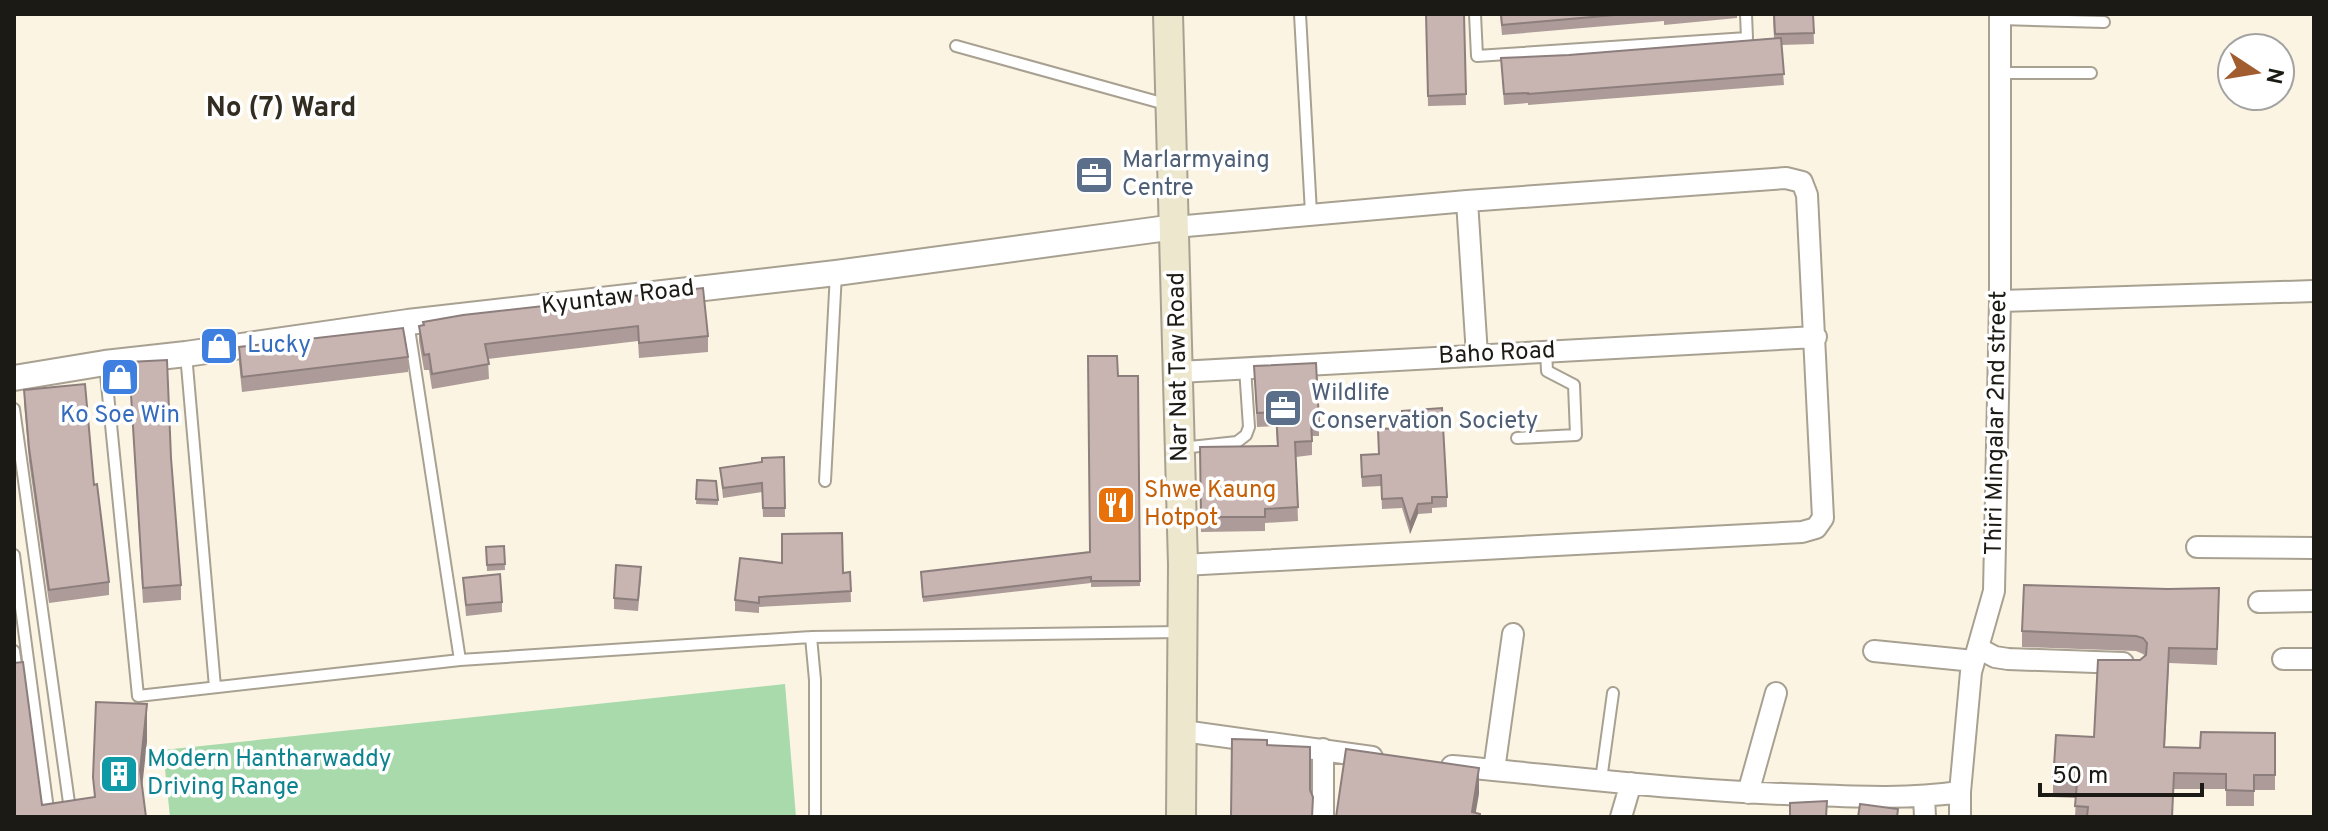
<svg xmlns="http://www.w3.org/2000/svg" width="2328" height="831" font-family="Overpass,sans-serif">
	<style>
		.green { fill: #a8daab }
		.lines { fill: none; stroke-linecap: round; stroke-linejoin: round }
		.service-casing { stroke: #a8a192; stroke-width: 14 }
		.minor-casing { stroke: #a8a192; stroke-width: 24 }
		.tertiary-casing { stroke: #a8a192; stroke-width: 28 }
		.secondary-casing { stroke: #a8a192; stroke-width: 32 }
		.service { stroke: #fff; stroke-width: 10 }
		.minor { stroke: #fff; stroke-width: 20 }
		.tertiary { stroke: #fff; stroke-width: 24 }
		.secondary { stroke: #ece7cd; stroke-width: 28 }
		.wall { fill: #ac9b98 }
		.shaded-wall { fill: #8c7e7c }
		.building { fill: #c8b4b1; stroke: #8c7e7c; stroke-width: 2 }
		.labels { text-anchor: middle; dominant-baseline: central; stroke-width: 7; stroke-linejoin: round; paint-order: stroke }
		.service-label { font-size: 24px; fill: #4e5e75; stroke: #fff; text-anchor: start }
		.street-label { font-size: 24px; fill: #1c1a14; stroke: #fff }
		.shop-label { font-size: 24px; fill: #366cbe; stroke: #fff; text-anchor: start }
		.food-label { font-size: 24px; fill: #c56008; stroke: #fff; text-anchor: start }
		.culture-label { font-size: 24px; fill: #0d838f; stroke: #fff; text-anchor: start }
		.quarter-label { font-size: 28px; font-weight: bold; fill: #332d21; stroke: #fff }
	</style>
	<rect width="100%" height="100%" fill="#fbf4e3"/>
	<path class="green" d="M785 684 796 817H170L163 750Z"/>
	<g class="lines">
		<defs>
			<path id="service" d="M1300 14 1311 213
				M1475 14 1477 56 1747 38 1746 14
				M2000 19 2104 22
				M956 46 1169 105
				M2000 73H2091
				M408 322 460 660
				M186 354 215 687
				M105 364 138 696 460 660 811 637 1181 632
				M14 409 71 817
				M1517 438 1576 435 1574 385 1547 371 1546 351
				M1181 448 1237 442 1246 435 1249 427 1245 368
				M825 481 836 273
				M14 555 49 817
				M811 637 815 680V817
				M14 651 20 692 14 693
				M1601 780 1613 693"/>
			<path id="minor" d="M1467 201 1477 355
				M1175 227 1467 201 1786 178 1802 182 1807 195 1823 518 1816 528 1802 532 1183 565
				M2000 301 2314 291
				M1179 372 1816 337
				M2197 547 2314 548
				M2259 602 2314 601
				M1978 648 1995 657 2008 659 2123 663
				M1874 651 1974 661
				M2283 659H2314
				M1183 731 1372 757
				M1452 766C1572 777 1692 792 1813 795 1862 797 1911 799 1960 792L1971 672 1994 591 2000 301V14
				M1494 770 1513 634
				M1960 792V817
				M1748 793 1776 693
				M1924 797 1925 817
				M1323 817V749
				M1621 817 1631 783"/>
			<path id="tertiary" d="M14 378 105 363 186 354 408 322 836 273 1175 227"/>
			<path id="secondary" d="M1168 14 1183 565 1181 817"/>
		</defs>
		<use href="#service" class="service-casing"/>
		<use href="#minor" class="minor-casing"/>
		<use href="#tertiary" class="tertiary-casing"/>
		<use href="#secondary" class="secondary-casing"/>
		<use href="#service" class="service"/>
		<use href="#minor" class="minor"/>
		<use href="#tertiary" class="tertiary"/>
		<use href="#secondary" class="secondary"/>
	</g>
	<path class="wall" d="M1426 14H1464L1466 105 1428 106Z
		M1500 14H1737V18L1664 25V21L1502 35Z
		M1773 14H1813L1814 44 1781 45 1784 85 1528 105V103L1504 105 1501 58 1569 55 1774 38Z
		M703 288 708 336V352L639 358 638 341 488 359 489 379 432 389 429 370H424L419 341V326Z
		M239 347 408 357V372L242 392 239 363Z
		M129 362 171 458 181 585V600L143 603Z
		M1254 366 1319 421V436H1312V455L1296 457 1298 521 1265 523V531L1201 532 1200 447 1277 446 1276 426 1257 427Z
		M1118 376H1138L1140 586 1091 587V583L923 602 921 578 1090 552Z
		M24 390 94 485 109 582V595L49 603 29 461 24 403Z
		M1378 454 1447 497V507L1432 508V513L1418 514 1410 534 1402 508 1382 509 1381 486 1362 487 1361 465Z
		M784 457 785 517H763L762 492 723 498 720 468 762 462Z
		M697 480 718 500V505L696 504Z
		M504 546 505 570 487 571 486 547Z
		M850 572 851 602 759 607V613L735 611V600L843 573Z
		M463 578 502 602V612L466 616Z
		M641 578 638 611 614 609V598Z
		M2168 589 2219 604 2217 665 2169 663 2165 747 2200 748 2275 733V790H2254V806H2226V789H2174L2172 817H2075L2076 798 2053 797V781L2094 737 2140 660 2145 656 2143 654 2136 651 2022 647V631Z
		M14 598 15 606V643H14Z"/>
	<path class="shaded-wall" d="M1418 504V514L1410 534V524Z
		M147 704V742L140 807V770Z
		M1479 768V794L1475 817 1472 812Z"/>
	<path class="building" d="M1426 14H1464L1466 94 1428 96Z
		M1501 14H1626L1502 25Z
		M1774 14H1813L1814 33 1775 34Z
		M1781 38 1784 74 1528 94V93L1504 94 1501 58 1569 55Z
		M703 288 708 336 639 343 638 326 485 344 489 364 432 374 429 354 424 355 419 326 424 325 423 322 463 315Z
		M403 328 408 357 242 377 239 347Z
		M1088 356H1117L1118 376H1138L1140 581H1091V577L923 597 921 572 1090 552Z
		M167 360 171 458 181 585 143 588 129 362Z
		M1316 363 1319 421H1311L1312 441 1295 442 1298 507 1265 509V517H1201L1200 447 1278 446 1276 412 1257 413 1254 366Z
		M85 384 94 485 97 484 109 582 49 590 29 448 24 390Z
		M1442 408 1447 497H1432V503L1418 504 1410 524 1402 498 1382 499 1381 475 1362 477 1361 455 1379 454 1378 429 1403 428 1402 411Z
		M784 457 785 508H763L762 483 723 488 720 468 762 462V458Z
		M697 480 716 481 718 500 696 499Z
		M842 533 843 573 850 572 851 591 759 597V603L735 600 740 558 782 563V534Z
		M504 546 505 564 487 565 486 547Z
		M616 565 641 567 638 600 614 598Z
		M500 574 502 602 466 605 463 578Z
		M2024 585 2168 589 2219 588 2217 649 2169 648 2164 747 2200 748 2201 732 2275 733V775H2254V791L2226 790V774L2174 773 2172 817H2087L2088 807 2075 806 2077 783 2053 781 2056 735 2094 737 2098 660H2140L2146 655 2147 643 2143 638 2136 636 2022 631Z
		M23 662 42 805 95 797 93 777 96 702 147 704 140 770 146 817H14V663Z
		M1232 739 1267 740V745L1310 747V790L1313 797 1312 817H1231Z
		M1346 749 1479 768 1472 812 1480 814V817H1336Z
		M1827 801 1826 817H1790V803Z
		M1860 804 1898 809 1897 817H1858Z"/>
	<defs>
		<symbol id="office-square" viewBox="-11 -11 22 22"><rect x="-9" y="-9" width="18" height="18" rx="4" fill="#5c6f8a" stroke="#fff"/><path d="M-6-3h4V-5.5h4V-3h4V5H-6ZM-1-4.5V-3h2v-1.5ZM-6 0V1H6V0Z" fill="#fff"/></symbol>
		<symbol id="shop-square" viewBox="-11 -11 22 22"><rect x="-9" y="-9" width="18" height="18" rx="4" fill="#3f7fe0" stroke="#fff"/><path d="M-5-2.5h2.3a2.7 3.5 0 0 1 5.4 0H5L5.5 6h-11ZM-1.5-2.5h3a1.5 2.3 0 0 0-3 0Z" fill="#fff"/></symbol>
		<symbol id="restaurant-square" viewBox="-11 -11 22 22"><rect x="-9" y="-9" width="18" height="18" rx="4" fill="#e8710a" stroke="#fff"/><path d="M-5-6h1v4h1v-4h1v4h1v-4h1v5L-1.5 .5V6h-2V.5L-5-1ZM5-6V6H3V1.5H1.5Q1.5-4 5-6Z" fill="#fff"/></symbol>
		<symbol id="building-square" viewBox="-11 -11 22 22"><rect x="-9" y="-9" width="18" height="18" rx="4" fill="#0f9aa8" stroke="#fff"/><path d="M-4-6H4V6H1V3H-1V6H-4ZM-2.5-4.3h1.7v1.8h-1.7ZM.8-4.3h1.7v1.8H.8ZM-2.5-1h1.7V.8h-1.7ZM.8-1h1.7V.8H.8Z" fill="#fff"/></symbol>
	</defs>
	<g fill-rule="evenodd">
		<use href="#office-square" x="1072" y="153" width="44" height="44"/>
		<use href="#shop-square" x="197" y="324" width="44" height="44"/>
		<use href="#shop-square" x="98" y="355" width="44" height="44"/>
		<use href="#office-square" x="1261" y="386" width="44" height="44"/>
		<use href="#restaurant-square" x="1094" y="483" width="44" height="44"/>
		<use href="#building-square" x="97" y="752" width="44" height="44"/>
	</g>
	<g class="labels">
		<g class="service-label">
			<text x="1122" y="161">Marlarmyaing<tspan x="1122" dy="28">Centre</tspan></text>
			<text x="1311" y="394">Wildlife<tspan x="1311" dy="28">Conservation Society</tspan></text>
		</g>
		<g class="street-label">
			<text transform="translate(618 298) rotate(-7)">Kyuntaw Road</text>
			<text transform="translate(1497 354) rotate(-3)">Baho Road</text>
			<text transform="translate(1179 367) rotate(-91)">Nar Nat Taw Road</text>
			<text transform="translate(1997 423) rotate(-89)">Thiri Mingalar 2nd street</text>
		</g>
		<g class="shop-label">
			<text x="247" y="346">Lucky</text>
			<text x="120" y="416" text-anchor="middle">Ko Soe Win</text>
		</g>
		<g class="food-label">
			<text x="1144" y="491">Shwe Kaung<tspan x="1144" dy="28">Hotpot</tspan></text>
		</g>
		<g class="culture-label">
			<text x="147" y="760">Modern Hantharwaddy<tspan x="147" dy="28">Driving Range</tspan></text>
		</g>
		<g class="quarter-label">
			<text x="281" y="109">No (7) Ward</text>
		</g>
	</g>
	<rect width="2328" height="831" fill="none" stroke="#1c1a14" stroke-width="32"/>
	<g transform="translate(2256 72) rotate(102)"><circle r="38" fill="#ffffff" stroke="#a4a3a1" stroke-width="2"/>
	<path d="M0-6L14 30L0 20L-14 30Z" fill="#a15c2f"/>
	<text y="-12" font-size="22" font-weight="bold" text-anchor="middle" fill="#1c1a14">N</text>
	</g>
	<path d="M2040 783v12h162v-12" fill="none" stroke="#1c1a14" stroke-width="4"/>
	<text x="2052" y="783" font-size="24" fill="#1c1a14" stroke="#ffffff" stroke-width="6" paint-order="stroke">50 m</text>
</svg>
